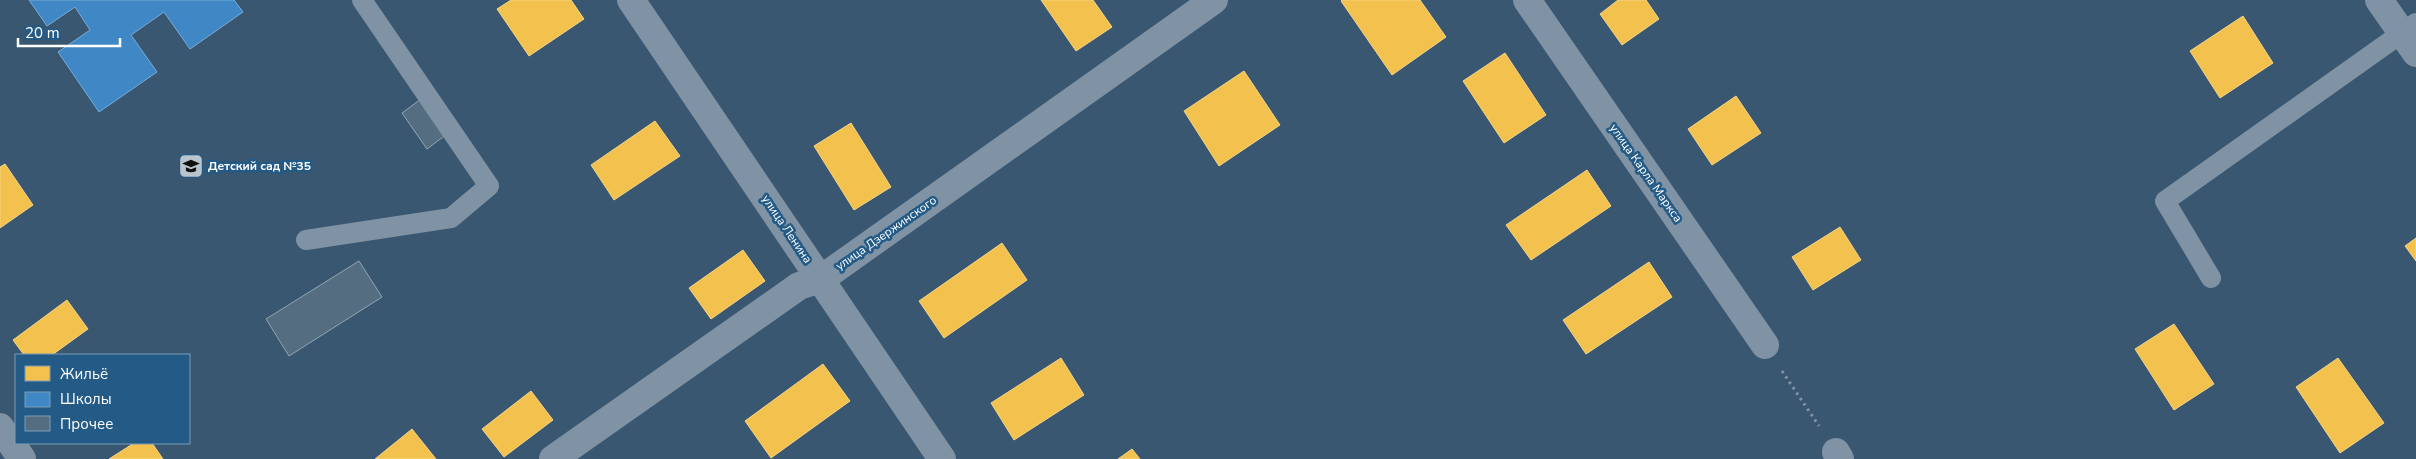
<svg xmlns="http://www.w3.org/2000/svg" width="2416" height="459" font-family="'Nunito Sans',sans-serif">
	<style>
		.homes { fill: #f2c14e; stroke: #f6d483 }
		.schools { fill: #3f88c5; stroke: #79acd6 }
		.building { fill: #546d80; stroke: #93a5b3 }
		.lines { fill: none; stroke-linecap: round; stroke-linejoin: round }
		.path { stroke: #8093a5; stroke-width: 3; stroke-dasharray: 2.5 4; stroke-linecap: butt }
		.lane { stroke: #8093a5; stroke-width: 20 }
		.street { stroke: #8093a5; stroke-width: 28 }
		.labels { text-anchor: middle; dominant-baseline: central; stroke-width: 5; stroke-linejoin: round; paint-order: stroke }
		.poi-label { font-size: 12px; font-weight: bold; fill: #fff; stroke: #235a86; text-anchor: start }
		.street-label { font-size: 12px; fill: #fff; stroke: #235a86 }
	</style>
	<rect width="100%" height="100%" fill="#395770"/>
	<path class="homes" d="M511 0H571L584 19 529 56 497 9Z
		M1041 0H1093L1112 27 1076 51Z
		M1342 0H1420L1446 37 1392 75 1341 1Z
		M1618 0H1646L1659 19 1622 45 1600 14Z
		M2243 16 2273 63 2220 98 2190 51Z
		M1505 53 1546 115 1504 143 1463 81Z
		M1244 71 1280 125 1219 166 1184 111Z
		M1736 96 1761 133 1712 165 1688 129Z
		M655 121 680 156 614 200 591 165Z
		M851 123 891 187 854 210 814 146Z
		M5 164 33 205 0 228V167Z
		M1587 170 1611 206 1531 260 1506 225Z
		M1840 227 1861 260 1813 290 1792 257Z
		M2416 238V261L2405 246Z
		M1002 243 1027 280 944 338 919 301Z
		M743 250 765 281 711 319 689 288Z
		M1649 262 1672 297 1586 354 1563 320Z
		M67 300 88 329 52 355H24L13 340Z
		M2174 324 2214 384 2174 410 2135 349Z
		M1061 358 1084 395 1014 440 991 403Z
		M2338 358 2384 423 2340 453 2296 387Z
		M823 364 850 401 771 458 745 421Z
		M531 391 553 420 504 457 482 429Z
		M412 429 436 459H375Z
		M134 443H152L163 459H109Z
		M1132 449 1140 459H1118Z"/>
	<path class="schools" d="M29 0H234L243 12 190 49 164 12 131 35 157 72 99 112 58 52 90 30 75 7 47 26Z"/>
	<path class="building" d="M421 99 447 134 427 149 402 113Z
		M359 261 382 297 289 356 266 319Z"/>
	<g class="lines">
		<path class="path" d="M1782 371 1819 426"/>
		<path class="lane" d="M306 240 451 218 489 186 362 0
			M2211 278 2165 201 2416 23"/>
		<path class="street" d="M631 0 942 459
			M1527 0 1765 345
			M2379 0 2416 53
			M0 427 22 459
			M1836 452 1840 459
			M553 459 799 286 821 279 1214 0"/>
	</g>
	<defs>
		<symbol id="school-square" viewBox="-11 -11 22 22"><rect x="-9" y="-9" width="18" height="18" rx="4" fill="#bac4cd" stroke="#235a86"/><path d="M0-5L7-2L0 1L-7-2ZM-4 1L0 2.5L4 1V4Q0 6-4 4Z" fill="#111"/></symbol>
	</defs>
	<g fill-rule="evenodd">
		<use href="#school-square" x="177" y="152" width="28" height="28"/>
	</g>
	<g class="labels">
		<g class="poi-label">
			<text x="208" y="166">Детский сад №35</text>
		</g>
		<g class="street-label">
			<text transform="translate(1646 173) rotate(55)">улица Карла Маркса</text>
			<text transform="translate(787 229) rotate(56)">улица Ленина</text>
			<text transform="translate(886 233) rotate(-35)">улица Дзержинского</text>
		</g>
	</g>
	<rect x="15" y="354" width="175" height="90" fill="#235a86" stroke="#7b9cb6"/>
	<rect x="25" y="366" width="25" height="15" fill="#f2c14e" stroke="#7b9cb6"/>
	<text x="60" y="379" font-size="15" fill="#ffffff">Жильё</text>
	<rect x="25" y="392" width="25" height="15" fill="#3f88c5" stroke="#7b9cb6"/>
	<text x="60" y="404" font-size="15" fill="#ffffff">Школы</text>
	<rect x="25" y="416" width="25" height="15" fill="#546d80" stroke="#7b9cb6"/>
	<text x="60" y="429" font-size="15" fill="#ffffff">Прочее</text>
	<path d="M18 38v8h102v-8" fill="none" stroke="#ffffff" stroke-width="2.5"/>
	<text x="25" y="38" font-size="15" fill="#ffffff" stroke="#235a86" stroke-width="4" paint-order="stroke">20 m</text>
</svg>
